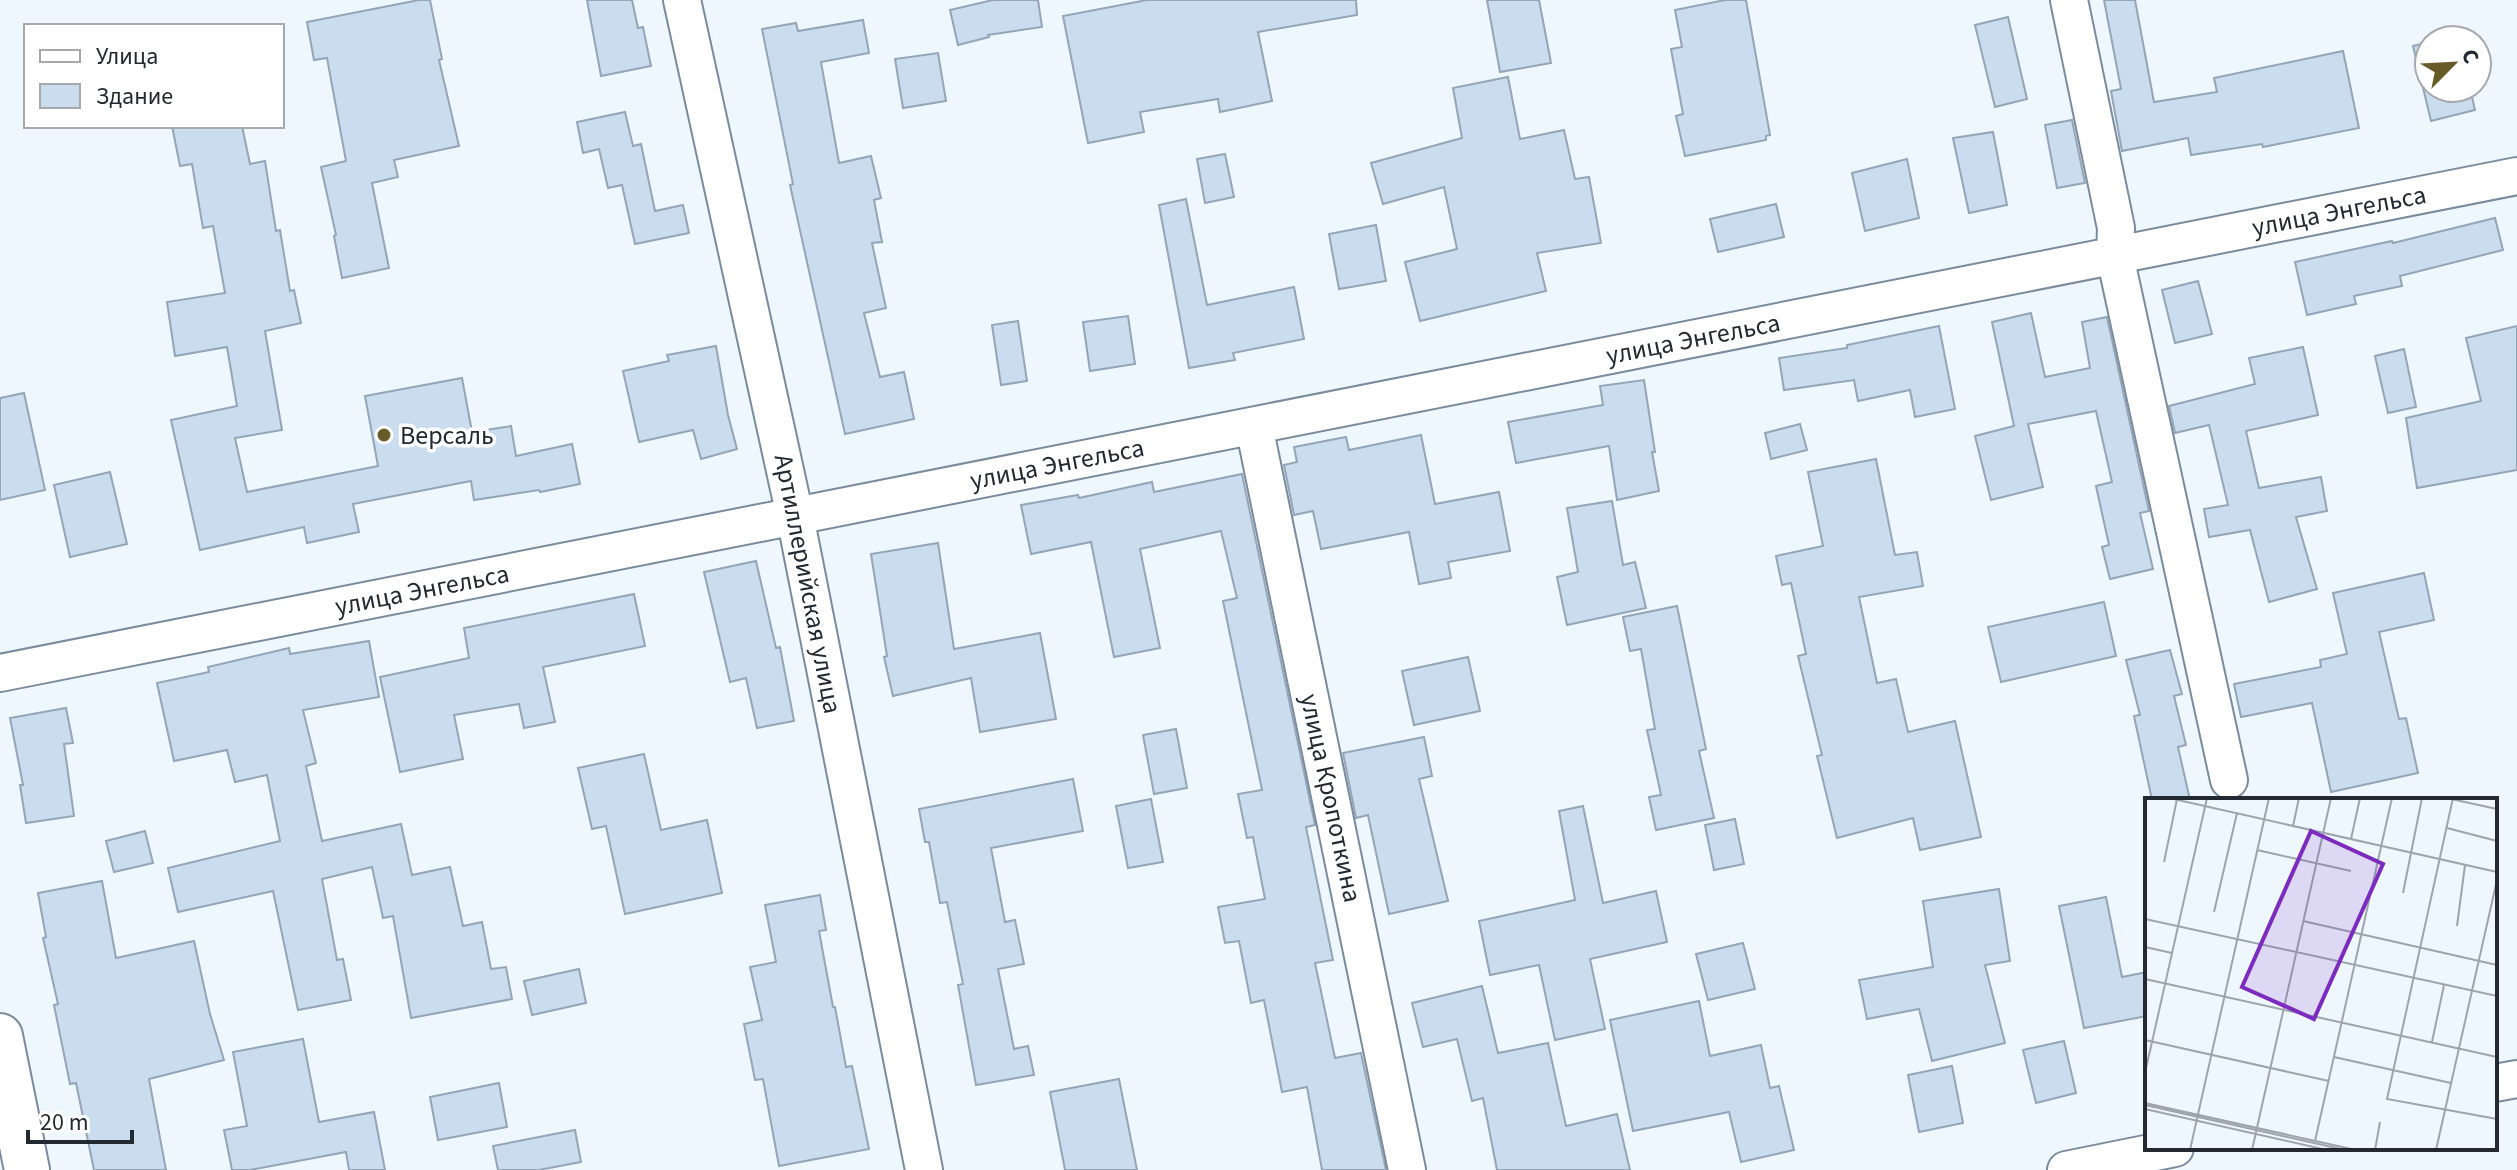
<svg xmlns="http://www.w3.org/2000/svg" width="2517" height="1170" font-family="'Source Sans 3',sans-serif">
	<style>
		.building { fill: #caddef; stroke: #93a5b7; stroke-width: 2 }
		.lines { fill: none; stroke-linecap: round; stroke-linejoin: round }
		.street-casing { stroke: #7a8b9c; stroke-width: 40 }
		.secondary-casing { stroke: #7a8b9c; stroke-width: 48 }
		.street { stroke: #fff; stroke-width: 36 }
		.secondary { stroke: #fff; stroke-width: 44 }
		.poi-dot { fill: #675c28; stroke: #fff; stroke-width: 3 }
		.labels { text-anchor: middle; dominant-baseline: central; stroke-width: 7; stroke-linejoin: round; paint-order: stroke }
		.street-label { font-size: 26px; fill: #222930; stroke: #fff }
		.poi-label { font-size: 26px; fill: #222930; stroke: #fff; text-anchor: start }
		.inset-road { fill: none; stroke: #9da5ac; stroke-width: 2 }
		.view { fill: #7b2cbf; fill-opacity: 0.15; stroke: #7b2cbf; stroke-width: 4 }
		.inset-edge { fill: none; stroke: #222930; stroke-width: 4 }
	</style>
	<rect width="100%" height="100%" fill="#eff7fe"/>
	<path class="building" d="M419 0H430L442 59 439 60 459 146 394 160 398 177 372 183 389 268 342 278 334 236 336 235 321 167 346 161 327 58 314 60 307 22Z
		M587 0H632L638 28 643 27 651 66 601 76Z
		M993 0H1038L1042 27 988 35 989 37 958 45 950 10Z
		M1147 0H1356L1357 15 1258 32 1272 101 1220 112 1218 99 1140 112 1144 132 1088 143 1063 16Z
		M1487 0H1539L1551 63 1500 72Z
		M1725 0H1746L1770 135 1766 136V140L1685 156 1676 116 1683 114 1671 49 1682 47 1675 10Z
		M2104 0H2135L2154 102 2217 92 2214 78 2343 51 2359 128 2263 147 2262 144 2191 155 2188 138 2122 151 2111 91 2121 89Z
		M2008 17 2027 99 1995 107 1975 25Z
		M863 20 869 53 821 62 839 163 871 156 881 198 874 200 882 242 872 243 886 308 864 313 880 377 904 372 914 419 845 434 790 185 793 184 762 29 796 23 798 31Z
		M2429 42V88H2470L2475 110 2431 121 2413 46Z
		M938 53 946 101 903 108 895 59Z
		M1508 77 1520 139 1564 130 1575 179 1589 177 1601 243 1537 253 1546 291 1420 321 1405 262 1457 249 1444 187 1383 204 1371 163 1462 138 1453 88Z
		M625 112 633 146 641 144 655 211 683 205 689 233 635 244 622 185 608 188 599 149 583 153 577 122Z
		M2072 120 2085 183 2057 188 2045 125Z
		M172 126H242L250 164 265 161 276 231 280 230 290 291 294 290 301 323 265 331 282 430 235 438 247 492 378 466 365 396 462 378 472 432 511 426 516 456 572 444 580 484 540 492 539 490 474 500 471 481 353 504 359 532 307 543 304 527 200 550 171 420 237 406 227 347 175 356 167 302 225 293 213 226 203 228 192 164 180 166Z
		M1993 132 2007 205 1969 213 1953 138Z
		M1225 154 1234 197 1205 203 1197 159Z
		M1907 159 1919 218 1865 231 1852 173Z
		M1186 199 1207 305 1294 287 1304 339 1233 353 1235 360 1189 368 1159 205Z
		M1776 204 1784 237 1718 252 1710 219Z
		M2495 218 2503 250 2400 276 2402 286 2354 296 2356 304 2307 315 2295 262 2392 241 2393 243Z
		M1376 225 1386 281 1339 289 1329 234Z
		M2198 281 2212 334 2175 343 2162 290Z
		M2031 313 2045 377 2090 368 2082 322 2107 317 2149 511 2140 513 2153 569 2110 579 2102 547 2109 545 2096 486 2112 482 2096 411 2028 424 2043 487 1991 500 1975 436 2014 426 1992 322Z
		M1128 316 1135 364 1090 371 1083 322Z
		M1018 321 1027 381 1001 385 992 325Z
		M1939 326 1955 409 1915 417 1910 390 1858 401 1854 380 1784 390 1779 358 1847 348V345Z
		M2517 326V470L2417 488 2406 418 2481 401 2466 338Z
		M716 346 728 415 737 449 701 459 693 430 639 442 623 371 669 361 667 355Z
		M2303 347 2318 415 2246 431 2259 488 2321 477 2327 511 2296 517 2317 589 2269 602 2250 530 2209 537 2204 509 2228 505 2209 425 2175 433 2169 406 2255 384 2249 358Z
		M2404 349 2416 407 2388 413 2375 356Z
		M1644 380 1655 452H1652L1659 491 1617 500 1609 446 1516 463 1508 422 1603 405 1600 386Z
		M24 393 45 490 0 500V398Z
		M1800 424 1807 450 1771 459 1765 433Z
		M1421 435 1435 504 1499 492 1510 551 1448 562 1451 578 1419 584 1409 532 1321 549 1313 511 1294 515 1284 465 1297 462 1294 447 1346 437 1349 450Z
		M1876 459 1895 555 1917 552 1923 586 1859 597 1877 683 1896 679 1908 732 1955 721 1981 837 1920 850 1913 818 1837 838 1817 756 1822 755 1798 656 1806 654 1791 583 1782 585 1776 556 1823 546 1808 472Z
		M110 472 127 544 70 557 54 485Z
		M1242 474 1315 825 1306 827 1333 960 1315 963 1335 1058 1361 1053 1386 1170H1322L1307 1087 1282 1092 1264 1000 1251 1003 1239 941 1225 943 1218 907 1265 899 1253 837 1247 838 1238 794 1262 790 1223 601 1237 598 1221 531 1140 549 1160 648 1114 657 1091 542 1031 554 1021 505 1078 495 1079 498 1152 482 1154 492Z
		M1612 501 1623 565 1635 562 1646 608 1567 625 1557 577 1578 572 1567 508Z
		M938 543 954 649 1040 633 1056 719 980 732 971 678 893 696 884 657 887 656 871 554Z
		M756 561 776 648 780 647 794 721 757 728 746 678 730 682 704 572Z
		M2424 573 2434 620 2379 632 2399 719 2406 718 2418 773 2331 792 2312 703 2241 717 2234 684 2321 667 2320 660 2347 654 2333 593Z
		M634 594 645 646 543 667 555 722 524 728 519 704 454 715 463 759 400 772 380 677 469 658 464 628Z
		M2104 602 2116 656 2001 682 1988 627Z
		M1677 606 1706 749 1699 751 1714 818 1656 830 1649 797 1661 795 1647 730 1655 729 1641 649 1630 651 1623 617Z
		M369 641 379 697 303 710 316 763 306 766 322 841 401 824 412 875 450 867 463 926 482 922 491 969 506 967 512 999 411 1018 393 916 383 918 372 867 322 879 337 960 343 959 351 1000 298 1010 273 891 178 912 168 868 280 841 267 775 235 782 227 750 174 761 157 683 209 672 208 667 289 648 290 654Z
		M2170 650 2182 694 2174 696 2186 745 2178 747 2190 800H2152L2134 716 2140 715 2126 660Z
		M1468 657 1480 711 1414 725 1402 671Z
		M66 708 73 743 64 744 74 816 26 823 20 785H23L10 718Z
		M1176 729 1187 788 1154 794 1143 735Z
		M1424 737 1432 776 1419 779 1448 901 1389 914 1368 815 1356 818 1343 753Z
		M644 754 661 830 707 820 722 893 625 914 606 826 592 829 578 768Z
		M1073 779 1083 831 991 848 1005 922 1015 920 1024 964 998 969 1014 1049 1028 1046 1034 1075 976 1085 958 985 963 984 947 902 940 903 929 842H925L919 809Z
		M1151 799 1163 862 1128 868 1116 806Z
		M1583 806 1603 903 1656 891 1667 942 1590 959 1605 1029 1555 1040 1539 965 1490 975 1479 921 1575 900 1559 811Z
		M1735 819 1744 864 1714 870 1705 825Z
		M145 831 153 863 114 872 106 841Z
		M102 881 116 958 194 941 210 1014 224 1060 149 1079 166 1170H94L76 1083 70 1084 54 1005 58 1004 43 938 46 937 38 893Z
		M1999 889 2010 961 1985 965 2005 1043 1932 1061 1919 1009 1867 1019 1859 980 1933 967 1923 901Z
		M820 895 826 930 819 931 833 1007H835L846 1067 852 1066 869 1149 779 1166 763 1079 755 1080 744 1024 762 1020 750 967 776 962 765 905Z
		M2106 897 2122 977 2147 972V1016L2084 1028 2059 906Z
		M1743 943 1755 989 1708 1000 1696 954Z
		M579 969 586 1003 532 1015 524 981Z
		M1482 986 1498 1053 1548 1043 1566 1126 1617 1114 1630 1170H1497L1483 1098 1472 1101 1457 1039 1423 1047 1412 1003Z
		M1699 1001 1710 1056 1761 1045 1770 1088 1779 1086 1794 1150 1741 1162 1729 1112 1633 1131 1610 1020Z
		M303 1039 319 1122 374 1112 385 1170H349L346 1152 250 1170H232L224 1130 247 1126 233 1052Z
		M2064 1041 2076 1093 2036 1103 2023 1050Z
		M1952 1066 1963 1123 1919 1132 1908 1075Z
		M1119 1079 1137 1170H1065L1050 1092Z
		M499 1083 507 1127 438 1140 430 1097Z
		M575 1130 581 1162 539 1170H498L493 1146Z"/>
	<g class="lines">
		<defs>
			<path id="street" d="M682 0 795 516 924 1170
				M2069 0 2116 228 2115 256 2229 780
				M1254 426 1407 1170
				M0 673 2517 176
				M2495 1083 2517 1079
				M2066 1170 2175 1148"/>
			<path id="secondary" d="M0 1036 27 1170"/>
		</defs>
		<use href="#street" class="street-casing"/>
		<use href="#secondary" class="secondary-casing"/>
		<use href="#street" class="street"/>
		<use href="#secondary" class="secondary"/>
	</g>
	<circle class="poi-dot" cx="384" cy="435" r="8"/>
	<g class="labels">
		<g class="street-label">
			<text transform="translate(2339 211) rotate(-11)">улица Энгельса</text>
			<text transform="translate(1693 339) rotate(-11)">улица Энгельса</text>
			<text transform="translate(1057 464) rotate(-11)">улица Энгельса</text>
			<text transform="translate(808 584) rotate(79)">Артиллерийская улица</text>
			<text transform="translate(422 590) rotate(-11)">улица Энгельса</text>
			<text transform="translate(1331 798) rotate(78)">улица Кропоткина</text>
		</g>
		<g class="poi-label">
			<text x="400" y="435">Версаль</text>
		</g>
	</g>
	<g transform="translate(2145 798)">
		<rect width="352" height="352" fill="#eff7fe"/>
		<path class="inset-road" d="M24 0 352 74M308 0 242 301 352 321M306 1 352 11M148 28 154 0M302 30 352 43M206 41 215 0M112 52 206 73M19 64 32 1M258 95 277 0M69 114 92 15M0 121 352 198M158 123 352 167M312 128 320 67M0 149 27 155M0 181 352 259M0 242 184 283M287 244 299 187M189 259 306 285M0 275 62 0M0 305 211 352M0 307 200 352M0 311 182 352M170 343 247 0M45 352 124 0M107 352 186 0M230 352 235 324M291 352 352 82"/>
		<path class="view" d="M166 33 238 66 169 221 97 189Z"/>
		<rect width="352" height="352" class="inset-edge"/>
	</g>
	<rect x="24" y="24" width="260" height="104" fill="#ffffff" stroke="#a7a9ac" stroke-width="2"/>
	<rect x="40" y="50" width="40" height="12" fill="#ffffff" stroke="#a7a9ac" stroke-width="2"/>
	<text x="96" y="64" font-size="24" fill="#222930">Улица</text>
	<rect x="40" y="84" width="40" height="24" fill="#caddef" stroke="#a7a9ac" stroke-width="2"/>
	<text x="96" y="104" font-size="24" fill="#222930">Здание</text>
	<g transform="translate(2453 64) rotate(66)"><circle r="38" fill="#ffffff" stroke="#a7a9ac" stroke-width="2"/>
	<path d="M0-6L14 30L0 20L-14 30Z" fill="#675c28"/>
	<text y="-12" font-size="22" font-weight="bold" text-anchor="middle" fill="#222930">С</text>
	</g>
	<path d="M28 1130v12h104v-12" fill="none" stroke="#222930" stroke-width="4"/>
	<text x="40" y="1130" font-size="24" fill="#222930" stroke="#ffffff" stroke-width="6" paint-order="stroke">20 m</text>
</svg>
